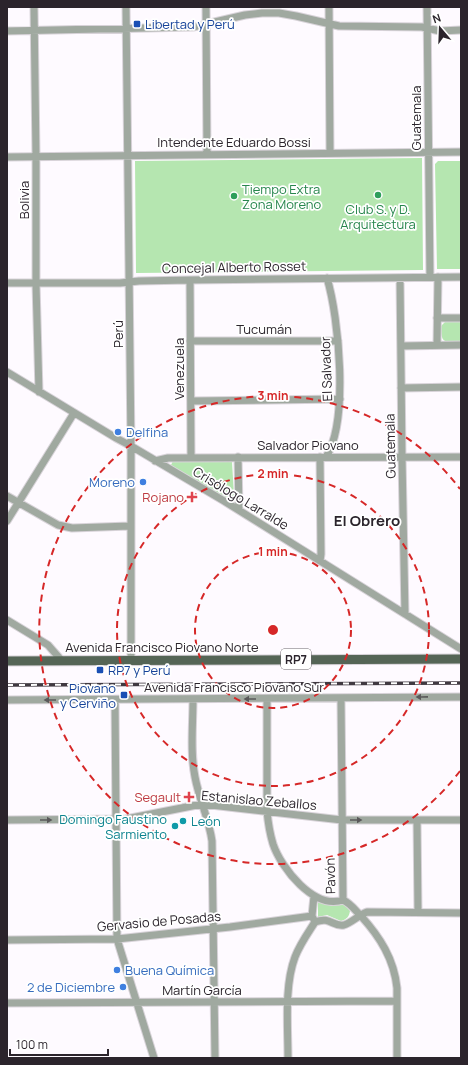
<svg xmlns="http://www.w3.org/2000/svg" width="468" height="1065" font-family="Manrope,sans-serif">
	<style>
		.green { fill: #b5e6b0 }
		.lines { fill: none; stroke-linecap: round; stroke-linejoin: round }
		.minor-casing { stroke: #d8d3d9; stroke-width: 9 }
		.major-casing { stroke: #d8d3d9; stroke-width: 11 }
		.minor { stroke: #a0a9a0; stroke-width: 7 }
		.major { stroke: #556556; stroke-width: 9 }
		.rail-casing { stroke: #403941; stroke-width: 3.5 }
		.rail { stroke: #fff; stroke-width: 2; stroke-dasharray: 6; stroke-linecap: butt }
		.oneway { fill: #5a595a }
		.ring { fill: none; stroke: #d62828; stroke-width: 2; stroke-dasharray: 7 5 }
		.transit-dot { fill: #1a4fb4; stroke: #fff; stroke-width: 1.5 }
		.leisure-dot { fill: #2e9e5b; stroke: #fff; stroke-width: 1.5 }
		.shop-dot { fill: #3f7fe0; stroke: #fff; stroke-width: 1.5 }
		.health-dot { fill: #e0444e; stroke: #fff; stroke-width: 1.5 }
		.culture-dot { fill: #0f9aa8; stroke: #fff; stroke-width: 1.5 }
		.labels { text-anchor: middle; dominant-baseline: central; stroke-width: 3.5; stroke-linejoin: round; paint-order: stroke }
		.shield { fill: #fff; stroke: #6b666b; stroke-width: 1 }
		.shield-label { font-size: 12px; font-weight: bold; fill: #2b242c }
		.transit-label { font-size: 13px; fill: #164399; stroke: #fff; text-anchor: start }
		.street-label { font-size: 13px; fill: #2b242c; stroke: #fff }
		.leisure-label { font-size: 13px; fill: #27864d; stroke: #fff; text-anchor: start }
		.shop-label { font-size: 13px; fill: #366cbe; stroke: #fff; text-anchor: start }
		.health-label { font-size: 13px; fill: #be3a42; stroke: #fff; text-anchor: end }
		.culture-label { font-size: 13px; fill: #0d838f; stroke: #fff; text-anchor: end }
		.quarter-label { font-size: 15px; font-weight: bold; fill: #2b242c; stroke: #fff }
		.centre { fill: #d62828; stroke: #fff; stroke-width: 2 }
		.ring-label { font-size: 12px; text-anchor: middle; font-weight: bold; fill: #d62828; stroke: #fff; stroke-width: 3.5; stroke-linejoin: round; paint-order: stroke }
	</style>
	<rect width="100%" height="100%" fill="#fefaff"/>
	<path class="green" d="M422 158 423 270 136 273 135 161Z
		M438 161H461V269H437L435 164Z
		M445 322H461V342C444 342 441 344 441 326Z
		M173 461 232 462 234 495 233 498 229 500 171 465Z
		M318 901 332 906 342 904 347 907 350 911C349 917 347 919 341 921L327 915 318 917Z"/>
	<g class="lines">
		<defs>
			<path id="minor" d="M34 7 36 156V284L39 392
				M126 7 131 446V660
				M206 7 207 155
				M329 7 330 153
				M427 7 430 277
				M7 31 193 27 245 15 262 13H279L296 16 339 26 422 27 440 31 461 30
				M7 157 461 152
				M400 278 402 457 405 614
				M190 280 191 458
				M7 283H120L139 281 190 280 461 277
				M437 318H461
				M190 341H338
				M437 345 438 277
				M401 346 461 345
				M7 372 116 438 131 446 224 501 461 649
				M401 388 461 387
				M191 401 340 399
				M238 457 239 510
				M320 457 321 554 320 561
				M326 457C349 421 339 318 327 278
				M155 461 168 458 461 457
				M7 496 58 525 72 528 130 526
				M7 521 74 413
				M7 620 48 645 62 661
				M193 699C193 725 190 752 195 777 199 799 209 819 212 841L215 1058
				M267 699V811C268 822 270 834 273 844 281 868 314 910 343 900
				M341 699 343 900
				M7 700 461 697
				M115 700 117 939 154 1058
				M7 820 126 819 202 804 342 820H461
				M417 820 418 912
				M343 900C350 903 355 910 361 916 380 937 394 959 397 988V1058
				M315 922C331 916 332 927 344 925 351 923 359 915 367 912L461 913
				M7 940 117 939 230 927 312 916
				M7 1003 397 1001
				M288 1058C288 1027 284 986 295 957 300 944 308 933 315 922L312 916 314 896"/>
			<path id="major" d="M7 661 461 659"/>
		</defs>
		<use href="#minor" class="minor-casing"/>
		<use href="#major" class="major-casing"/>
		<use href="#minor" class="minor"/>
		<use href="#major" class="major"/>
		<defs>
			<path id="rail" d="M7 685 461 683"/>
		</defs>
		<use href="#rail" class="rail-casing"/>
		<use href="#rail" class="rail"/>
	</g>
	<defs><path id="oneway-solid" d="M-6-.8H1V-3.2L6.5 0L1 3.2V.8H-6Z"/></defs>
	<g class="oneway">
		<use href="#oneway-solid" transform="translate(422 697) rotate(179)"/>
		<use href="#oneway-solid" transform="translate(250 699) rotate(180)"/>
		<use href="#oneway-solid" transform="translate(50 700) rotate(180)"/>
		<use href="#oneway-solid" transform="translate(46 820)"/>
		<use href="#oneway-solid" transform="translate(356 820)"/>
	</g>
	<g class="ring">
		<circle cx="273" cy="630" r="78"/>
		<circle cx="273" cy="630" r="156"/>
		<path d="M460 771A234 234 0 1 1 460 489"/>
	</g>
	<g class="transit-dot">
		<rect x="133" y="20" width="8" height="8" rx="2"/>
		<rect x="96" y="666" width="8" height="8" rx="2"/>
		<rect x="120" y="691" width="8" height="8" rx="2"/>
	</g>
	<g class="leisure-dot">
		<circle cx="378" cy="195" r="4"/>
		<circle cx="234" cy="196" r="4"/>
	</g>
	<g class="shop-dot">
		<circle cx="118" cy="432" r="4"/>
		<circle cx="143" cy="482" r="4"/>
		<circle cx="117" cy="970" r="4"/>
		<circle cx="123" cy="987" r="4"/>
	</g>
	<g class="health-dot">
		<path d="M190 491h4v4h4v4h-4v4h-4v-4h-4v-4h4z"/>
		<path d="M187 791h4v4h4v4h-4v4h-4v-4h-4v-4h4z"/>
	</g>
	<g class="culture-dot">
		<circle cx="183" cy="821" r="4"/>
		<circle cx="175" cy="826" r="4"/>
	</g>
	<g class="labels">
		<rect class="shield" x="281" y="649" width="30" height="20" rx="3"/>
		<g class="shield-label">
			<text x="296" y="659">RP7</text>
		</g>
		<g class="transit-label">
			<text x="145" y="24">Libertad y Perú</text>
			<text x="108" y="670">RP7 y Perú</text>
			<text x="116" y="688" text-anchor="end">Piovano<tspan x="116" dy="15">y Cerviño</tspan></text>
		</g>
		<g class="street-label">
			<text transform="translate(416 118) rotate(-90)">Guatemala</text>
			<text x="234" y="142">Intendente Eduardo Bossi</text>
			<text transform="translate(24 200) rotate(-90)">Bolivia</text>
			<text transform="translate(234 267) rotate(-1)">Concejal Alberto Rosset</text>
			<text x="264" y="329">Tucumán</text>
			<text transform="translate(118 334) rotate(-90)">Perú</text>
			<text transform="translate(179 369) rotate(-90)">Venezuela</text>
			<text transform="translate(326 369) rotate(-92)">El Salvador</text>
			<text x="308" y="445">Salvador Piovano</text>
			<text transform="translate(390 446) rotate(-91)">Guatemala</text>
			<text transform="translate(241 498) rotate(31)">Crisólogo Larralde</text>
			<text x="162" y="647">Avenida Francisco Piovano Norte</text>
			<text x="234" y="687">Avenida Francisco Piovano Sur</text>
			<text transform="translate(259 800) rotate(5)">Estanislao Zeballos</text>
			<text transform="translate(330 876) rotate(-91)">Pavón</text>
			<text transform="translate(159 921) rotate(-5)">Gervasio de Posadas</text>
			<text x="202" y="990">Martín García</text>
		</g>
		<g class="leisure-label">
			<text x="242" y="189">Tiempo Extra<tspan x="242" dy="15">Zona Moreno</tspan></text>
			<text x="378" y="209" text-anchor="middle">Club S. y D.<tspan x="378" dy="15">Arquitectura</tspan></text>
		</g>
		<g class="shop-label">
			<text x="126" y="432">Delfina</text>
			<text x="135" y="482" text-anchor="end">Moreno</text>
			<text x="125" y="970">Buena Química</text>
			<text x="115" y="987" text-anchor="end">2 de Diciembre</text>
		</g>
		<g class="health-label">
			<text x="184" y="497">Rojano</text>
			<text x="181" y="797">Segault</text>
		</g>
		<g class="culture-label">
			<text x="167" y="819">Domingo Faustino<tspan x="167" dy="15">Sarmiento</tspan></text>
			<text x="191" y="821" text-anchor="start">León</text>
		</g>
		<g class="quarter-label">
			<text x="367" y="520">El Obrero</text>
		</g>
	</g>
	<circle cx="273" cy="630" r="6" class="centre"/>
	<g class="ring-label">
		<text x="273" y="400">3 min</text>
		<text x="273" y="478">2 min</text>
		<text x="273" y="556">1 min</text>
	</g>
	<rect width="468" height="1065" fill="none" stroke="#2b242c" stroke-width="16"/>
	<g transform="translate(440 28) rotate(341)" stroke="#ffffff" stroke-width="3" paint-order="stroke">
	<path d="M0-3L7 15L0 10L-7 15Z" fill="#2b242c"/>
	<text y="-6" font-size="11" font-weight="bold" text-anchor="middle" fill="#2b242c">N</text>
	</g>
	<path d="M10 1049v6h98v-6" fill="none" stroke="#2b242c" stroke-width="2"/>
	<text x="16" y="1049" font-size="12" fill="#2b242c" stroke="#ffffff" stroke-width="3" paint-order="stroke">100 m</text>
</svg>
